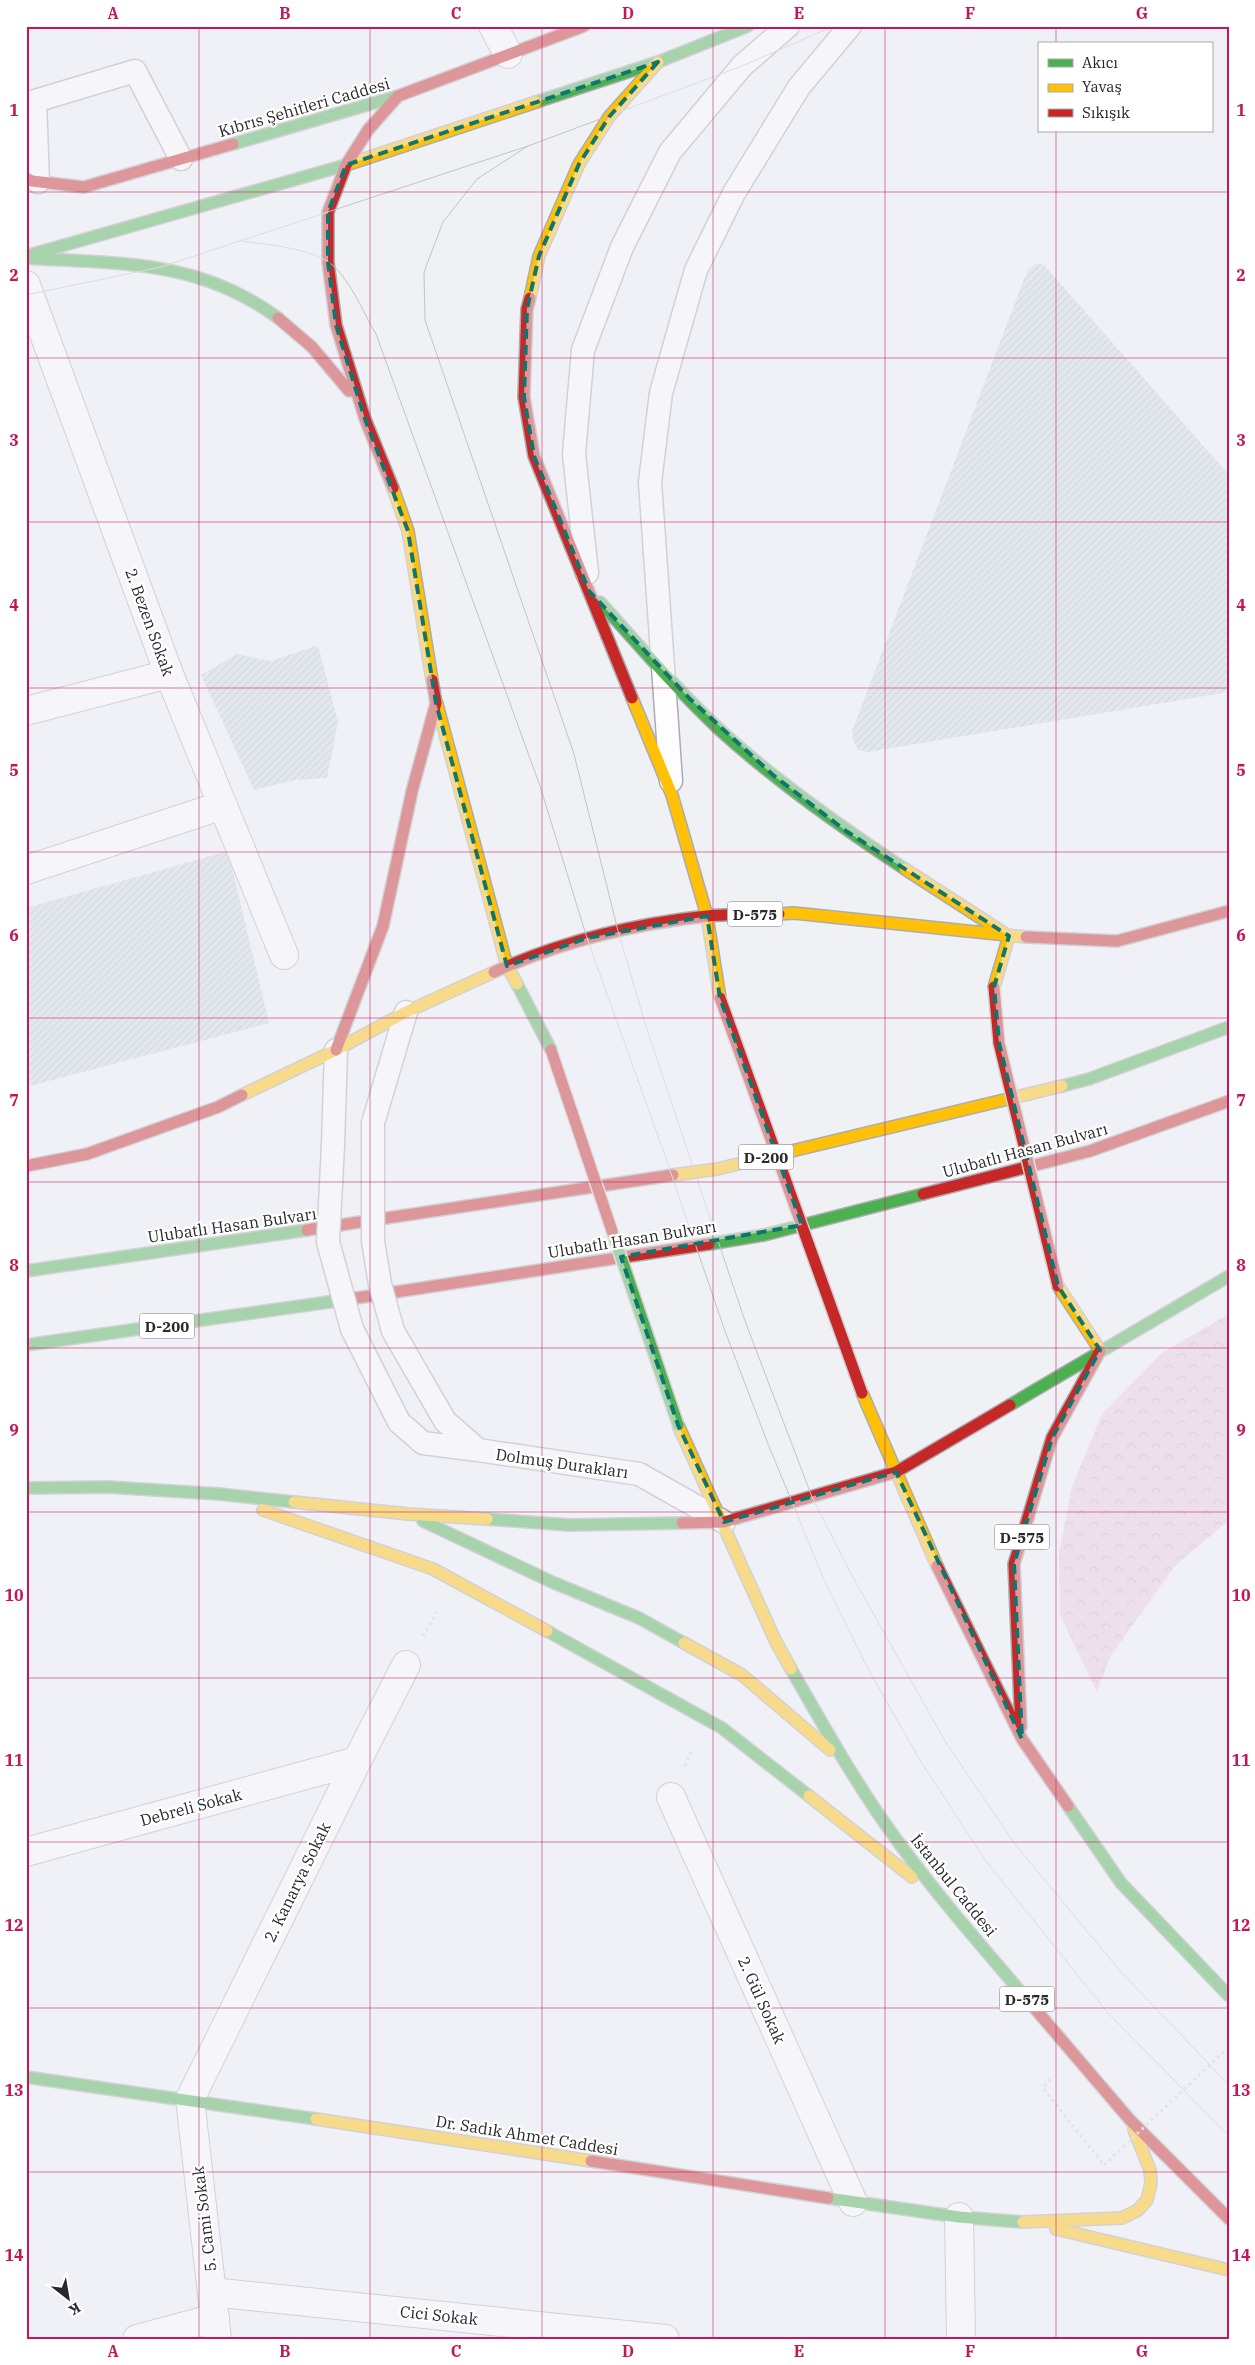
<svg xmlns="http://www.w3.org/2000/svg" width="1255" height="2365" font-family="'IBM Plex Serif',serif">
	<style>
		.park { fill: url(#park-crowns) }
		.building { fill: url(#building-hatch) }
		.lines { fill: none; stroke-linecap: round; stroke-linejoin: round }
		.lane-casing { stroke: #abacaf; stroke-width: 25 }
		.street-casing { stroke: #abacaf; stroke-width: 30 }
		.fast-casing { stroke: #abacaf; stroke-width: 14 }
		.slow-casing { stroke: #abacaf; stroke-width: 14 }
		.jam-casing { stroke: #abacaf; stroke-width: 14 }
		.path { stroke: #d3d3d4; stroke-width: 3; stroke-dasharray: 2.5 4; stroke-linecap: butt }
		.lane { stroke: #fdfdfe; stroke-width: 22 }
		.street { stroke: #fdfdfe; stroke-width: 28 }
		.fast { stroke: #4caf50; stroke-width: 11 }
		.slow { stroke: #ffc107; stroke-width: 11 }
		.jam { stroke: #c62828; stroke-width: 11 }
		.tram { stroke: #c4c4c5; stroke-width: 1 }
		.lane-bridge-casing { stroke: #abacaf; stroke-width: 25; stroke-linecap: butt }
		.fast-bridge-casing { stroke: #cfcfd1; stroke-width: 14; stroke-linecap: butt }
		.jam-bridge-casing { stroke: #cfcfd1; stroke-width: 14; stroke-linecap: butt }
		.path-bridge { stroke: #d3d3d4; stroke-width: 3; stroke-dasharray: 2.5 4; stroke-linecap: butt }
		.lane-bridge { stroke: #fdfdfe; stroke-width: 22 }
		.fast-bridge { stroke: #4caf50; stroke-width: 11 }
		.jam-bridge { stroke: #c62828; stroke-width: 11 }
		.marked { fill: none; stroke: #0f766e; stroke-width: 4; stroke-dasharray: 10 6; stroke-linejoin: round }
		.grid { fill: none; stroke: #c2185b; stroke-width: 1; stroke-opacity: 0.55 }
		.labels { text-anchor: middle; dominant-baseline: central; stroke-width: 4.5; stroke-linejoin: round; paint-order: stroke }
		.shield { fill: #fff; stroke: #69696b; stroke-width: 1 }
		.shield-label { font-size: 15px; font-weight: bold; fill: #29292c }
		.street-label { font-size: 16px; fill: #29292c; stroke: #fff }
		.neatline { fill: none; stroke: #c2185b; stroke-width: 2 }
		.grid-label { font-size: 16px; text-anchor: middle; font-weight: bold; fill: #c2185b }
	</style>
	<defs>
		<pattern id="park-crowns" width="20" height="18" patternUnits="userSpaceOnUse" patternTransform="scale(1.25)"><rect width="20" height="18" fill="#e8ccdc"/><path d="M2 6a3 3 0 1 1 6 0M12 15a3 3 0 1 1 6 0" fill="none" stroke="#c7afbd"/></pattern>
		<pattern id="building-hatch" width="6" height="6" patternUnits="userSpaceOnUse" patternTransform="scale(1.25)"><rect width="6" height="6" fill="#d3dde6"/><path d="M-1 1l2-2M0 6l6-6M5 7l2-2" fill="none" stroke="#b5bec5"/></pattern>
	</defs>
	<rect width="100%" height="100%" fill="#f0f1f5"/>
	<path class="park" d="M1229 1314V1520L1174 1567 1110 1657 1097 1692 1060 1615 1059 1552 1072 1487 1102 1414 1163 1352Z"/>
	<path class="building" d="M1036 263 1044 265 1229 475V692L868 752 858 750 853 741 852 731 1024 279 1029 269Z
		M318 645 338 722 327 778 294 780 254 790 201 675 237 654 271 661Z
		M228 851 269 1023 26 1087V908Z"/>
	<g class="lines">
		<defs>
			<path id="lane" d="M38 182 35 101 135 71 181 159
				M587 573 574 454 583 350 622 247 670 152 742 66 788 26
				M671 781 650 482 661 393 696 270 734 193 799 87 850 26
				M373 1123 406 1012
				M333 1145 336 1050
				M445 1421 478 1450 639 1474 724 1522
				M399 1422 423 1443 478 1450"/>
			<path id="street" d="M493 26 508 54
				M26 285 169 674 284 955
				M26 711 169 674
				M26 870 223 805
				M671 1797 853 2202
				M26 1852 357 1761
				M959 2217 961 2339
				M212 2292 665 2339
				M137 2339 215 2318
				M217 2339 190 2099 357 1761 406 1665"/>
			<path id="fast" d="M658 62 748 26
				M536 102 658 62
				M233 144 398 96
				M26 256 346 165
				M26 258C119 264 198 259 278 318
				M600 602C639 645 677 690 720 730 777 782 841 827 905 869
				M517 984 551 1050
				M1062 1086 1089 1079 1229 1027
				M709 1244 764 1235 923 1194
				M26 1271 307 1230
				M26 1345 350 1299
				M1010 1405 1229 1276
				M26 1488 108 1487 219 1494 294 1502
				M487 1519 569 1525 682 1523
				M423 1521 552 1582 639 1618 684 1643
				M547 1631 722 1728 809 1796
				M791 1669C825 1728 858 1788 899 1843 940 1899 986 1951 1031 2004
				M1068 1806 1121 1883 1229 1996
				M26 2077 316 2119
				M828 2198 959 2217 1023 2222"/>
			<path id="slow" d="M346 165 536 102
				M530 298 539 256 579 164 609 117 658 62
				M393 488 408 531 432 680
				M632 698 672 795 707 916 720 998
				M437 704 507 966 517 984
				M905 869 1004 933
				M779 914 794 913 1026 937
				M994 987 1009 936
				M242 1095 336 1050 406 1012 494 972
				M673 1175 717 1169 1062 1086
				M1058 1286 1100 1350
				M862 1393 937 1566
				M678 1425 775 1640 791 1669
				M294 1502 408 1514 487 1519
				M263 1510 433 1569 547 1631
				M684 1643 742 1675 830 1750
				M809 1796 912 1877
				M316 2119 591 2161
				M1023 2222 1122 2218 1138 2210 1147 2200 1151 2183 1150 2170 1134 2130
				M1056 2229 1229 2270"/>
			<path id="jam" d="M398 96 584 26
				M26 178 32 181 84 187 233 144
				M530 298 527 309 524 397 534 456 632 698
				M278 318 312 347 349 391
				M393 488 365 419 336 325 328 262V212L346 165 368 130 398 96
				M1026 937 1117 941 1229 911
				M494 972C560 942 634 924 707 916 730 914 755 914 779 914
				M336 1050 383 926 412 791 436 703 432 680
				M26 1166 87 1154 218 1107 242 1095
				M923 1194 1090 1151 1229 1101
				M307 1230 673 1175
				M350 1299 709 1244
				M682 1523 724 1522 896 1472 1010 1405
				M937 1566 1022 1739 1068 1806
				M1021 1727 1014 1564 1052 1438 1100 1351
				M1031 2004 1130 2120 1229 2219
				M591 2161 828 2198"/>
		</defs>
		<use href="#lane" class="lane-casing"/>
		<use href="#street" class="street-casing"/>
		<use href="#fast" class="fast-casing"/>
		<use href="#slow" class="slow-casing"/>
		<use href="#jam" class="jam-casing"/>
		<path class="path" d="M423 1636 437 1612
			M685 1766 692 1749
			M1050 2079 1043 2088 1104 2165"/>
		<use href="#lane" class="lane"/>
		<use href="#street" class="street"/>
		<use href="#fast" class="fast"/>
		<use href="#slow" class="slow"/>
		<use href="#jam" class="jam"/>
		<path class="tram" d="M528 146 477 179 443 222 424 272 425 320 574 754 618 931 647 1030 745 1321 812 1497 850 1572 945 1741 1014 1843 1120 1971 1229 2085
			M242 241C270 245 302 247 327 261 348 274 364 314 376 334L540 786 587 938 663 1150 725 1331 768 1444 825 1582 868 1669 921 1762 986 1861 1107 2012 1229 2136
			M26 295 161 267 528 146 742 66 834 26"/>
		<defs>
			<path id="lane-bridge" d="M373 1123V1241L380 1284 393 1331 445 1421
				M333 1145 328 1242 352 1329 399 1422"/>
			<path id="fast-bridge" d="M612 1231 678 1425"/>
			<path id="jam-bridge" d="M994 987 999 1043 1058 1286
				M720 998 862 1393
				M551 1050 612 1231"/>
		</defs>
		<use href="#lane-bridge" class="lane-bridge-casing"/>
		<use href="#fast-bridge" class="fast-bridge-casing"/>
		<use href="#jam-bridge" class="jam-bridge-casing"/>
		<path class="path-bridge" d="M1104 2165 1229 2047"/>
		<use href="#lane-bridge" class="lane-bridge"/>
		<use href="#fast-bridge" class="fast-bridge"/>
		<use href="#jam-bridge" class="jam-bridge"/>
	</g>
	<path d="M0 0H1255V2365H0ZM658 62 609 117 579 164 539 256 527 309 524 397 534 456 589 591 690 699 773 775 846 831 1009 936 994 987 999 1043 1058 1286 1100 1350 1052 1438 1014 1564 1022 1739 896 1472 724 1522 678 1425 621 1257 802 1225 720 998 707 916 587 938 507 966 436 703 408 531 365 419 336 325 328 262V212L346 165Z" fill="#f0f1f5" fill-opacity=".55" fill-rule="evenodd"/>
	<path class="marked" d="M658 62 609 117 579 164 539 256 527 309 524 397 534 456 589 591 690 699 773 775 846 831 1009 936 994 987 999 1043 1058 1286 1100 1350 1052 1438 1014 1564 1022 1739 896 1472 724 1522 678 1425 621 1257 802 1225 720 998 707 916 587 938 507 966 436 703 408 531 365 419 336 325 328 262V212L346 165Z"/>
	<path class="grid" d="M199 26V2339M370 26V2339M542 26V2339M713 26V2339M885 26V2339M1056 26V44M1056 131V2339M26 192H1229M26 358H1229M26 522H1229M26 688H1229M26 852H1229M26 1018H1229M26 1182H1229M26 1348H1229M26 1512H1229M26 1678H1229M26 1842H1229M26 2008H1229M26 2172H1229"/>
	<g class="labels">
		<g class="shield">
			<rect x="727.5" y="901.5" width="55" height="25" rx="4"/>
			<rect x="738.5" y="1144.5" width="55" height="25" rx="4"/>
			<rect x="139.5" y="1313.5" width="55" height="25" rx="4"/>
			<rect x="994.5" y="1524.5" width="55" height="25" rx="4"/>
			<rect x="999.5" y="1986.5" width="55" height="25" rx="4"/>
		</g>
		<g class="shield-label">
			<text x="755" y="914">D-575</text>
			<text x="766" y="1157">D-200</text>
			<text x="167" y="1326">D-200</text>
			<text x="1022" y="1537">D-575</text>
			<text x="1027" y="1999">D-575</text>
		</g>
		<g class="street-label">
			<text transform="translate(304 107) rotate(-16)">Kıbrıs Şehitleri Caddesi</text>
			<text transform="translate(150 622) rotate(70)">2. Bezen Sokak</text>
			<text transform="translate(1025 1150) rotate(-15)">Ulubatlı Hasan Bulvarı</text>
			<text transform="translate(232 1225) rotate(-8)">Ulubatlı Hasan Bulvarı</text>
			<text transform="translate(632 1239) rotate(-9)">Ulubatlı Hasan Bulvarı</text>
			<text transform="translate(562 1463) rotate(8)">Dolmuş Durakları</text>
			<text transform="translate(191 1807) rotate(-15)">Debreli Sokak</text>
			<text transform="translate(297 1882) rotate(-64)">2. Kanarya Sokak</text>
			<text transform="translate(954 1885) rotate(51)">İstanbul Caddesi</text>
			<text transform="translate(762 2000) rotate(66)">2. Gül Sokak</text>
			<text transform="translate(527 2135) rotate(9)">Dr. Sadık Ahmet Caddesi</text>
			<text transform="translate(204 2219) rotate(-97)">5. Cami Sokak</text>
			<text transform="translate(439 2315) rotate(6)">Cici Sokak</text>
		</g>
	</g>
	<rect width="1255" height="2365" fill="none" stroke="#ffffff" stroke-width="55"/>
	<rect x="1038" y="42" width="175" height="90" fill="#ffffff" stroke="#a9a9ab"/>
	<rect x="1048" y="59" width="25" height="8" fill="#4caf50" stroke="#a9a9ab"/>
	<text x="1082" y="68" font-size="15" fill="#29292c">Akıcı</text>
	<rect x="1048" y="84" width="25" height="8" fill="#ffc107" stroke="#a9a9ab"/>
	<text x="1082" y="92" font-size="15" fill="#29292c">Yavaş</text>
	<rect x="1048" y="109" width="25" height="8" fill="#c62828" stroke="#a9a9ab"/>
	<text x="1082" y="118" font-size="15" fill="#29292c">Sıkışık</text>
	<g transform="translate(68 2298) rotate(149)" stroke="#ffffff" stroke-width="4" paint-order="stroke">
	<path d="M0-4L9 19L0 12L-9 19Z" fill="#29292c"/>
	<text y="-8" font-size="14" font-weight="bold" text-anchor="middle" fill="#29292c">K</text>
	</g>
	<rect x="28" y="28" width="1200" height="2310" class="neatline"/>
	<g class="grid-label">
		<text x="113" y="19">A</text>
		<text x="285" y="19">B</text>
		<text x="456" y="19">C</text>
		<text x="628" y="19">D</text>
		<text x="799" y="19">E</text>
		<text x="970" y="19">F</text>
		<text x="1142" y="19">G</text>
		<text x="14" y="116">1</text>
		<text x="1241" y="116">1</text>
		<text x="14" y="281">2</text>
		<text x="1241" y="281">2</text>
		<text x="14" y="446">3</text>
		<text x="1241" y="446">3</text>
		<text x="14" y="611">4</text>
		<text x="1241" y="611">4</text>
		<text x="14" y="776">5</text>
		<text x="1241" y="776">5</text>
		<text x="14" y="941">6</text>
		<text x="1241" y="941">6</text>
		<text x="14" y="1106">7</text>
		<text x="1241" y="1106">7</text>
		<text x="14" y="1271">8</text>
		<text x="1241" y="1271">8</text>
		<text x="14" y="1436">9</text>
		<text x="1241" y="1436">9</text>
		<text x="14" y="1601">10</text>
		<text x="1241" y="1601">10</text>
		<text x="14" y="1766">11</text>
		<text x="1241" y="1766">11</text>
		<text x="14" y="1931">12</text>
		<text x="1241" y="1931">12</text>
		<text x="14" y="2096">13</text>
		<text x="1241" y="2096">13</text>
		<text x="14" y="2261">14</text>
		<text x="1241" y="2261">14</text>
		<text x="113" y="2357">A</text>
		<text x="285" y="2357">B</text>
		<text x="456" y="2357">C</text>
		<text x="628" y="2357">D</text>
		<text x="799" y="2357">E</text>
		<text x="970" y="2357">F</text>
		<text x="1142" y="2357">G</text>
	</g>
</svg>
